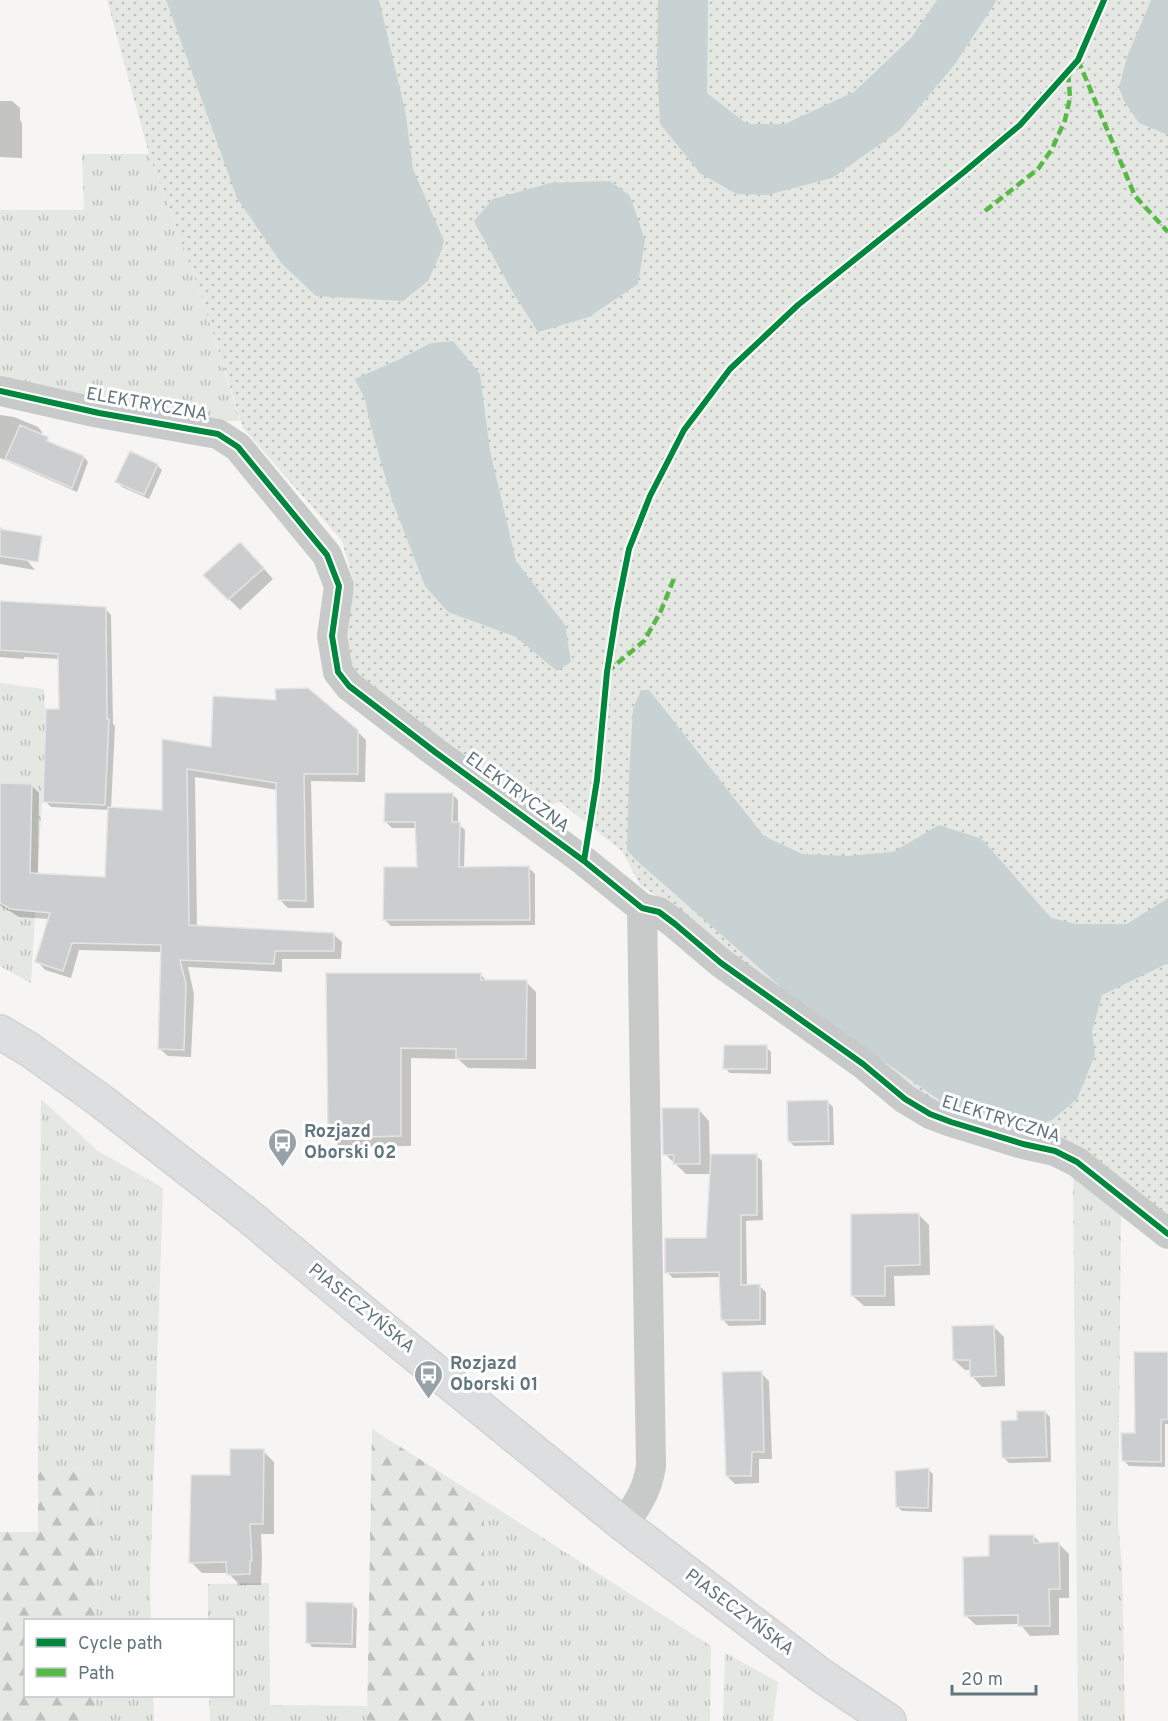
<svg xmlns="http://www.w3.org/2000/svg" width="1168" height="1721" font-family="Overpass,sans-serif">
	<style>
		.grass { fill: url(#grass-tufts) }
		.forest { fill: url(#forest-firs) }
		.park { fill: url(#park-dots) }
		.water { fill: #c8d2d3 }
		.shadow { fill: #0003 }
		.building { fill: #cccdce; stroke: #e5e4e4; stroke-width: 1.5 }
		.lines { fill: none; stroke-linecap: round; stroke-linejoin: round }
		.major-casing { stroke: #d2d2d2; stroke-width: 36 }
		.minor { stroke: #c8caca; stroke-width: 30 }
		.major { stroke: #dddedf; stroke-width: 33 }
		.quiet { stroke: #58b947; stroke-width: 4.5; stroke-dasharray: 9 4.5; stroke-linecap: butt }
		.cycleway-casing { stroke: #fff; stroke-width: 10 }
		.cycleway { stroke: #00873e; stroke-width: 6 }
		.labels { text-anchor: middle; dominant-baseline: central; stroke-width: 6; stroke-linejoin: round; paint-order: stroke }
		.street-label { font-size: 18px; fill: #62767e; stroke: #fff }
		.poi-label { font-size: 18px; font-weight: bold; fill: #62767e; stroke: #fff; text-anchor: start }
	</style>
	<defs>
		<pattern id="grass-tufts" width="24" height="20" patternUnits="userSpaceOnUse" patternTransform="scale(1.5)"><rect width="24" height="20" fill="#e5e7e2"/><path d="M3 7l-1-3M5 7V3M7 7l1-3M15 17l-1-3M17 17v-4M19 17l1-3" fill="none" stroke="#bdc0bc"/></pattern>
		<pattern id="forest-firs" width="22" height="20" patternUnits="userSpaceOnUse" patternTransform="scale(1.5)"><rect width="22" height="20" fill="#e5e7e2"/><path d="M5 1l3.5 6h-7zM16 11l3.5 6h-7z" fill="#bdc0bc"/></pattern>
		<pattern id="park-dots" width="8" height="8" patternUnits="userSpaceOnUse" patternTransform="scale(1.5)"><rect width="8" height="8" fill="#e5e7e2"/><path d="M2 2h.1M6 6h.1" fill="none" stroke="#bdc0bc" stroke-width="1.8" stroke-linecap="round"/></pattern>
	</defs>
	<rect width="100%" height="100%" fill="#f6f5f4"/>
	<path class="grass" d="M82 154H149L201 295 240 421H217L120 406 0 378V210H84Z
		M0 683 44 689 46 733 31 983 0 966Z
		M41 1099 98 1151 163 1188 150 1580 151 1620H96L98 1471 38 1467Z
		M1073 1171 1121 1209 1118 1524 1122 1566 1125 1721H1078Z
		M484 1500 711 1646 710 1721H484Z
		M269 1583 270 1705 367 1706V1721H210L209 1696H232V1620H208V1584Z
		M725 1653 778 1682 773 1721H723Z
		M96 1696H153L154 1721H95Z"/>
	<path class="forest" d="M372 1429 484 1500V1721H367Z
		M38 1467 98 1471 96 1620H26V1696H96L95 1721H0V1532H38Z"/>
	<path class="park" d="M107 0H1168V1228L1072 1154 917 1104 679 921 655 895 640 885 622 851 560 802 549 805 515 796 365 687 351 668 344 647 347 613 355 587 342 541 243 428 201 295 149 154Z"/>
	<path class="water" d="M166 0H379L405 110 413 169 444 241 440 254 428 281 403 301 316 296 282 264 237 198Z
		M658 0H708L707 93 747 124H785L854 92 912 37 937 0H997L955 64 900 130 832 178 767 195 737 194 701 174 660 124 657 65Z
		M1151 0H1168V135L1139 123 1124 101 1119 88 1127 57Z
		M610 181 630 196 645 240 638 284 589 317 538 332 511 289 474 221 493 199 550 183Z
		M453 341 480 374 490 451 516 561 565 625 571 662 557 671 516 637 448 612 425 586 392 500 370 424 365 399 355 379 398 360 431 343Z
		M641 690H649L764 836 802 854 847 856 893 852 939 825 982 839 1051 918 1076 924H1127L1168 898V963L1102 995 1092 1031 1095 1055 1077 1099 1052 1120 1022 1131 991 1124 974 1112 945 1104 796 1000 637 861 627 850 629 776 633 709Z"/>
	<path class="shadow" d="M0 101H12L20 108V120L22 123V158L0 157Z
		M0 415 14 417 38 427 42 432 41 436 47 439 52 445 84 457 88 462 77 492 0 458Z
		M157 465 162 470 149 499 122 487 117 482Z
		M0 527 35 570 0 564Z
		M251 554 273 579 240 610 205 575Z
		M0 603 105 608 111 615 113 724 115 726 111 809 164 811V741L212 749 357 731 366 740 365 782 311 781 314 908H288L280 900 278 790 195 777 197 927 333 934 342 942 341 959H282V972L188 967 194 994 191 1057 168 1056 159 1048 163 952 79 950 71 978 45 970 37 961 49 919 19 917 0 905V785H31L39 793 38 875 106 878 109 810 51 807 45 801 61 711 60 659 24 657V659L0 657Z
		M452 794 458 800V824L465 830 464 868H529L535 874V925L391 926 385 920 418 868 417 828H392L386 822Z
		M480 974 488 982H526L536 992V1069L468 1068 458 1059 411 1058V1146L340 1147 330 1137 328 975Z
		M766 1047 771 1052V1074L730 1073 725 1068Z
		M828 1102 833 1107 834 1145 794 1146 789 1141Z
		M699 1110 709 1121 710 1167 756 1155 762 1161 763 1220 746 1221 747 1286H759L766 1292V1325L729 1326 722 1319 721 1277 673 1278 667 1272 707 1240 712 1174H686L665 1154Z
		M919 1215 929 1225 930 1275 894 1276 895 1306H864L853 1296Z
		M993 1326 1004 1337 1005 1386 982 1387 972 1376V1370H965L954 1360Z
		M1168 1353V1424H1165V1467L1129 1466 1124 1461 1136 1435Z
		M761 1373 769 1381 772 1459H759V1483L735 1484 727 1476Z
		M1045 1412 1050 1417 1051 1462 1009 1463 1004 1458 1018 1422Z
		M263 1451 274 1462V1534H261L262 1558 261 1585H240L228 1573H202L191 1562 231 1476Z
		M928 1469 933 1474 932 1512 902 1511 897 1506Z
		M1034 1536 1041 1544H1059L1069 1554V1598H1059V1635L1030 1636 1020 1624 976 1625 966 1616 991 1558Z
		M352 1604 357 1609 356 1648 312 1647 308 1642Z"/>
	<path class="building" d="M20 425 48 437 47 441 84 456 72 488 5 459Z
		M130 451 158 464 144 495 115 482Z
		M0 529 42 536 38 562 0 556Z
		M240 542 264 568 228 600 203 575Z
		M0 601 106 607 107 719H109L105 805 43 802 46 709H59L58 654 0 650Z
		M308 688 358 730V774H304L306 901 278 900 276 783 187 769 189 925 334 933V951H275L274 964 180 960 186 984 184 1050 158 1049 161 945 72 943 63 971 35 962 50 913 10 909 0 903V783L32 784 30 873 105 877 108 807 162 810V739L211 747 213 696 276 700 275 689Z
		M385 793H453L452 822H460L459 867 529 866 530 920H383L384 867H417L415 822H384Z
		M326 973H481V980H527L526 1059H456V1049L401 1048V1136L328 1138Z
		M724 1045H767V1069H723Z
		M828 1100 829 1141 788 1142 787 1101Z
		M662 1108H699L700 1164H673L674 1155H663Z
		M711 1154H757V1215H741V1285L760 1284V1320H721L719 1272 665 1273V1238H706Z
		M919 1213 920 1265 885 1266V1296H851V1214Z
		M994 1325 996 1376 970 1377V1360H953L952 1326Z
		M1134 1352H1168V1419L1161 1420V1462L1122 1461 1121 1433H1135Z
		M762 1371 764 1452H752L751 1476H726L722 1372Z
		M1017 1411H1045L1047 1457 1002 1458 1001 1421 1017 1420Z
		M230 1449H264L263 1524H250L252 1561H250V1574L227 1575 226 1562 189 1563 191 1475H230Z
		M929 1468 928 1508 896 1507 895 1471Z
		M989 1535H1034V1543L1059 1542 1060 1589H1049L1050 1626H1018V1615L964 1616 963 1557 989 1556Z
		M306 1602 353 1603 352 1644 306 1643Z"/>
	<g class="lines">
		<defs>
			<path id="major" d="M0 1032 30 1050 101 1101 246 1214 369 1317 624 1525 822 1676 889 1721"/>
		</defs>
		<use href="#major" class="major-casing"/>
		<path class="minor" d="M0 391 99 413 218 434 238 447 327 555 339 586 332 636 338 672 349 686 435 752 584 861 642 908 659 912 675 924 721 963 863 1064 905 1099 930 1114 951 1122 1023 1144 1055 1151 1077 1162 1168 1234
			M624 1525C637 1504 647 1492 651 1466L642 908"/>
		<use href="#major" class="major"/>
		<path class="quiet" d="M1078 60 1135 196 1168 232
			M985 211 1038 169 1052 149 1065 120 1070 98 1068 71
			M607 672 644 641 660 613 675 576"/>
		<defs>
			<path id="cycleway" d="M0 391 99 413 218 434 238 447 327 555 339 586 332 636 338 672 349 686 435 752 584 861 642 908 659 912 675 924 721 963 863 1064 905 1099 930 1114 951 1122 1023 1144 1055 1151 1077 1162 1168 1234
				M584 861 597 780 607 672 617 609 629 549 650 496 684 430 730 369 798 305 964 172 1020 125 1078 60 1104 0"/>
		</defs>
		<use href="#cycleway" class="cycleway-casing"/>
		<use href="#cycleway" class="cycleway"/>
	</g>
	<defs>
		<symbol id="bus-pin" viewBox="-11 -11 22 30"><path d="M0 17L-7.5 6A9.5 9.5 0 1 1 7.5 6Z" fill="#96a2a7" stroke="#fff"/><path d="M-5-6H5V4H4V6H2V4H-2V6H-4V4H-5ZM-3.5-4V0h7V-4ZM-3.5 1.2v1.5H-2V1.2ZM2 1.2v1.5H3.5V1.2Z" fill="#fff"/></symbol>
	</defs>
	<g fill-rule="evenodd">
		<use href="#bus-pin" x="266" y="1126" width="33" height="45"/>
		<use href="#bus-pin" x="412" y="1358" width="33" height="45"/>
	</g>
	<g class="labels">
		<g class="street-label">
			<text transform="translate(147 405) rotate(10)">ELEKTRYCZNA</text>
			<text transform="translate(517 793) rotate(36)">ELEKTRYCZNA</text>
			<text transform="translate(1001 1120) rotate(17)">ELEKTRYCZNA</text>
			<text transform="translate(361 1309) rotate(39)">PIASECZYŃSKA</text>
			<text transform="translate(739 1613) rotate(37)">PIASECZYŃSKA</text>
		</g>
		<g class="poi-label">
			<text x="304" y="1132">Rozjazd<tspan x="304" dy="21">Oborski 02</tspan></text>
			<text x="450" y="1364">Rozjazd<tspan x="450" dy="21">Oborski 01</tspan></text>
		</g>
	</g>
	<rect x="24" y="1619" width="210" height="78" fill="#ffffff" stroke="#c0c8cb" stroke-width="1.5"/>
	<rect x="36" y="1638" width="30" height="9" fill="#00873e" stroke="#c0c8cb" stroke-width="1.5"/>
	<text x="78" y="1649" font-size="18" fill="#62767e">Cycle path</text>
	<rect x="36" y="1668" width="30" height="9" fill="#58b947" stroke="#c0c8cb" stroke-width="1.5"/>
	<text x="78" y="1679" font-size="18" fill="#62767e">Path</text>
	<path d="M952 1685v9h84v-9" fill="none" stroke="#62767e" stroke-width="3"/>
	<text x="961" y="1685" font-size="18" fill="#62767e" stroke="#ffffff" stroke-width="4.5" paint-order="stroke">20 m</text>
</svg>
